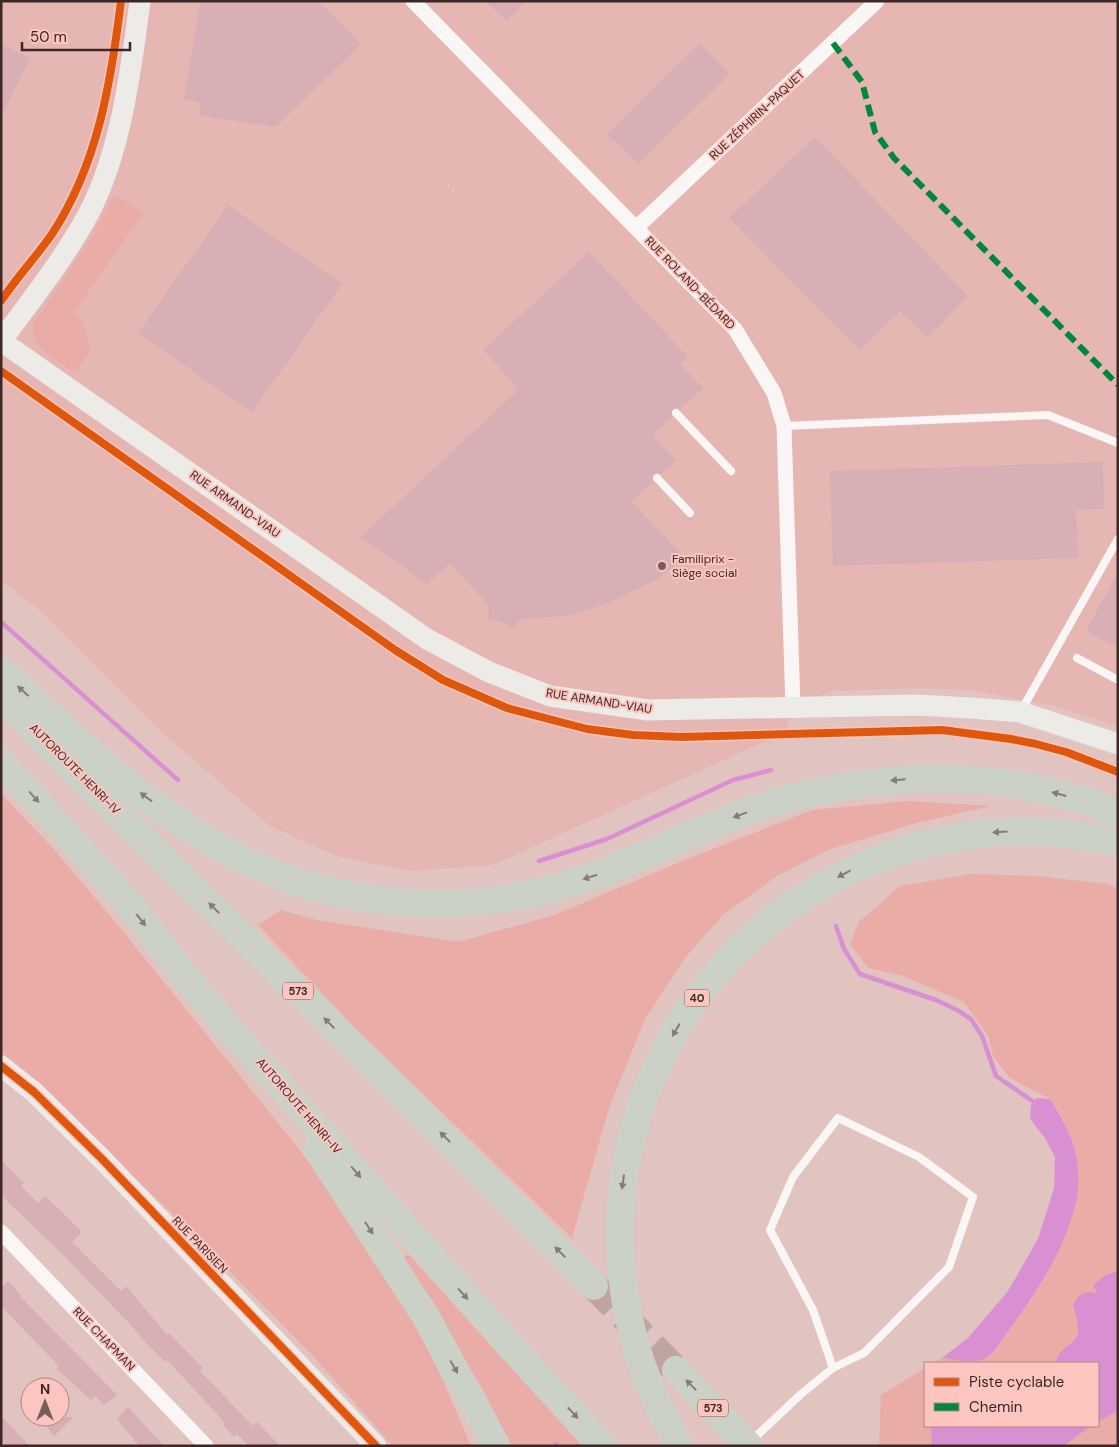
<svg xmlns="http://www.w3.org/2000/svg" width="1119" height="1447" font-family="'DM Sans',sans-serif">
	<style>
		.built { fill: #e6b6b2 }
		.green { fill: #eaaca7 }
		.water { fill: #d990d2 }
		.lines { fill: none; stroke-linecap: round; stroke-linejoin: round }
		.stream { stroke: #d990d2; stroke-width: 4.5 }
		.building { fill: #d7afb5 }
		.highway-tunnel { stroke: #c0a4a1; stroke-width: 28; stroke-dasharray: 28 14; stroke-linecap: butt }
		.path { stroke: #d7cecd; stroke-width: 2.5; stroke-dasharray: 2.5 4; stroke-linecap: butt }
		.lane { stroke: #faf6f6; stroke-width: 8 }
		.street { stroke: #faf6f6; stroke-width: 15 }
		.secondary { stroke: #ecebe8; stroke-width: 21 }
		.highway { stroke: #ccd1c7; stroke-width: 28 }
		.quiet { stroke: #00873e; stroke-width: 6; stroke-dasharray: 12 6; stroke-linecap: butt }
		.cycleway-casing { stroke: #fcc5bf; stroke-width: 11 }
		.cycleway { stroke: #df570d; stroke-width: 8 }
		.oneway { fill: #847c76 }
		.poi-dot { fill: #765e5c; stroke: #fcc5bf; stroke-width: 2 }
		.labels { text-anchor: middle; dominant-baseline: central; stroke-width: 4; stroke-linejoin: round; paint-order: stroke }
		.shield { fill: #fcc5bf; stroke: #765754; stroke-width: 1 }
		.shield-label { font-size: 11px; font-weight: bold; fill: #3d2826 }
		.street-label { font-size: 12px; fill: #3d2826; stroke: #fcc5bf }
		.poi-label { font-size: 12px; fill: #3d2826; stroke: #fcc5bf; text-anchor: start }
	</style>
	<rect width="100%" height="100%" fill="#e1c3c0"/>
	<path class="built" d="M1 1H1118V726L1050 705 970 690 915 688 833 691 793 707 786 732 493 865 410 871 339 857 270 826 156 727 38 609 1 580Z"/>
	<path class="green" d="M117 196 143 213 74 313 83 322 91 349 77 370 72 371C56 359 29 348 33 325L92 237 113 197Z
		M1 794 51 846 112 918 295 1144 390 1271 444 1383 471 1446H393L311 1354 182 1223 1 1052Z
		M908 801 991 806 916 823 828 850 777 876 723 915 684 959 645 1019 609 1108 572 1238 354 1027 258 925 281 910 317 920 458 942 552 916 685 860 812 810Z
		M971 874 1037 876 1107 884 1118 889V1446H879L881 1395 925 1368V1426H1098V1363H933L942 1358 965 1360 984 1359 997 1347 1032 1299 1048 1272 1078 1170 1073 1143 1062 1117 1050 1099 1010 1078 993 1056 988 1035 964 1002 903 976 868 968 850 944 859 922 900 886Z
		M408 1254 582 1446H512L483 1390 402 1258Z"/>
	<path class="water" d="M1037 1098 1050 1099C1064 1120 1076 1143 1078 1169 1083 1223 1040 1289 1009 1330 1002 1339 994 1354 984 1359 972 1364 954 1359 942 1358L968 1338 1008 1291 1038 1239 1054 1188 1055 1157 1045 1138 1030 1119 1031 1105Z
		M1118 1271V1410L1098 1422V1363H1057C1056 1347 1077 1346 1078 1332 1079 1323 1075 1313 1073 1305 1080 1293 1083 1291 1097 1293L1093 1285 1106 1275Z
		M931 1426H1091L1063 1446H932Z"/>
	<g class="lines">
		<path class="stream" d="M1 622 178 780
			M539 861 607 839 733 780 771 770
			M836 926 844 949 860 974 936 1000 957 1010 971 1019 982 1036 996 1076 1034 1102
			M556 1444 557 1446"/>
	</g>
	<path class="building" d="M200 1H319L361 44 276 127 199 115 201 102 184 99Z
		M484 1H526L507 20Z
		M1 44 30 58 1 117Z
		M699 44 730 74 638 164 607 134Z
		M815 137 968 296 927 338 900 311 860 351 729 218Z
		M228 205 342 284 252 412 138 333Z
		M589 252 688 357 680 364 703 388 680 409H673L671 412 672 417 652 435 676 460 661 474H654L653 482 631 501 685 558 656 580 606 604 566 616 521 619 512 629 506 623 488 620 489 606 450 563 427 584 361 537 519 389 483 350Z
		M1103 462 1104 509 1076 510 1078 558 833 566 830 471Z
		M1118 572V648L1086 631Z
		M1 1160 24 1183 21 1186 38 1203 45 1196 67 1217 82 1232 72 1242 121 1291 126 1286 167 1335 169 1333 203 1368 200 1371 253 1426 257 1422 280 1446H249L237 1434 234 1437 223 1425 224 1423 218 1415 167 1360 165 1362 146 1343 130 1324 66 1258 1 1195Z
		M8 1281 21 1295 20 1296 117 1395 104 1405 95 1396 91 1400 56 1368 59 1366 1 1306V1288Z
		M128 1407 164 1446H139L117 1419Z
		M1 1416 30 1446H7L1 1440Z
		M56 1417H74L54 1436 46 1426Z"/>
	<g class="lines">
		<path class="highway-tunnel" d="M594 1286 676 1370"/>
		<path class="path" d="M448 185 457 195
			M670 571 678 583"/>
		<path class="lane" d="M676 413 731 471
			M784 426 1048 415 1118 443
			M657 478 690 513
			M1077 658 1118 680
			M1021 711 1118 539
			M751 1441 800 1395 833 1368 864 1353 949 1267 973 1197 919 1157 838 1118 793 1177 770 1230 813 1310 833 1368"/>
		<path class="street" d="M413 1 735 329 774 393 784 426 793 707
			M636 228 877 1
			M1 1232 206 1446"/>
		<path class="secondary" d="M1 341 427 639 489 672 550 696 648 710 917 705 971 708 1020 712 1118 744
			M1 341C30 302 60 264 84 222 120 160 131 71 140 1
			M1 1066 34 1092 102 1159 376 1446"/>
		<path class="highway" d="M1 671C70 733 138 801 219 847 333 912 473 920 596 875 657 852 715 820 777 802 888 770 1009 768 1118 813
			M1 697 594 1286
			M1 762 124 898 208 1004 513 1349 603 1446
			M317 1149 426 1317 496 1446
			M676 1370 749 1446
			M680 1446C540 1215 656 921 915 847 982 828 1050 826 1118 843"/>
		<path class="quiet" d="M833 43 862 82 875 132 894 158 1118 385"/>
		<defs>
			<path id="cycleway" d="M1 301C17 277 36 257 52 234 98 164 111 82 121 1
				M1 371 395 650 443 680 507 708 587 729 633 735 681 737 942 730 1011 739 1036 744 1066 752 1118 772
				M1 1066 34 1092 102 1159 376 1446"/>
		</defs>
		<use href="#cycleway" class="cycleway-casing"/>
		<use href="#cycleway" class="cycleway"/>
	</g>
	<defs><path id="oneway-solid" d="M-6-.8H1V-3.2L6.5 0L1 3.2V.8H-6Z" transform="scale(1.25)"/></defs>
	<g class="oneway">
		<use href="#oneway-solid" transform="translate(23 691) rotate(-138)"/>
		<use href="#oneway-solid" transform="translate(898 780) rotate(175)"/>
		<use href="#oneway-solid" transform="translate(1059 794) rotate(-165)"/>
		<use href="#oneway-solid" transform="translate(34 797) rotate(48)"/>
		<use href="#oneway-solid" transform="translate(146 797) rotate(-144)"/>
		<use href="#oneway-solid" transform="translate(740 815) rotate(160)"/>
		<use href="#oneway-solid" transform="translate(1000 832) rotate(177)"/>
		<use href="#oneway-solid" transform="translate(844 874) rotate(152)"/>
		<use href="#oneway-solid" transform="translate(590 877) rotate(162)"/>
		<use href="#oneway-solid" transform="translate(214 908) rotate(-135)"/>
		<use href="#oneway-solid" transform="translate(141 920) rotate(52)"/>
		<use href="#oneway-solid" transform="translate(329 1023) rotate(-135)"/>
		<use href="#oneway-solid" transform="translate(676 1030) rotate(120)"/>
		<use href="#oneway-solid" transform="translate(445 1137) rotate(-135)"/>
		<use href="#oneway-solid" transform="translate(356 1172) rotate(49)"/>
		<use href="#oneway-solid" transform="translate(623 1182) rotate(98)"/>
		<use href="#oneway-solid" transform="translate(369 1228) rotate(57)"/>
		<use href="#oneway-solid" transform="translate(560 1252) rotate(-135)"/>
		<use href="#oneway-solid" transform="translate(463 1294) rotate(48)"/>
		<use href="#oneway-solid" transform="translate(454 1367) rotate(60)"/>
		<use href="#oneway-solid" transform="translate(691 1385) rotate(-134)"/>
		<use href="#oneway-solid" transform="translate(573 1413) rotate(47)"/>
	</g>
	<circle class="poi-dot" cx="662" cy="566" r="5"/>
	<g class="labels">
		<g class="shield">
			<rect x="283" y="982.5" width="30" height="17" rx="4"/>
			<rect x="684.5" y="989.5" width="25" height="17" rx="4"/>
			<rect x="698" y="1399.5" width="30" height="17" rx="4"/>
		</g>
		<g class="shield-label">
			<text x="298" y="991">573</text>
			<text x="697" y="998">40</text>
			<text x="713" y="1408">573</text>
		</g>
		<g class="street-label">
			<text transform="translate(757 115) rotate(-43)">RUE ZÉPHIRIN-PAQUET</text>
			<text transform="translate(690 283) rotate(46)">RUE ROLAND-BÉDARD</text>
			<text transform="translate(235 504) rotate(35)">RUE ARMAND-VIAU</text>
			<text transform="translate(599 701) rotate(9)">RUE ARMAND-VIAU</text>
			<text transform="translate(75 769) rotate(45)">AUTOROUTE HENRI-IV</text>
			<text transform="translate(299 1106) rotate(49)">AUTOROUTE HENRI-IV</text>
			<text transform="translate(200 1245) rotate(46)">RUE PARISIEN</text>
			<text transform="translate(104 1339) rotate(46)">RUE CHAPMAN</text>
		</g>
		<g class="poi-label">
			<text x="672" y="559">Familiprix -<tspan x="672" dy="14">Siège social</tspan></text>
		</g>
	</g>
	<rect width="1119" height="1447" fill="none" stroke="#3d2826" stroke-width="5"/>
	<rect x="924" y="1362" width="175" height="65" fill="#fcc5bf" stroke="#b08682"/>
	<rect x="934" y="1378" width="25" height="8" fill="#df570d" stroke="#b08682"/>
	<text x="969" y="1387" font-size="15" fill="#3d2826">Piste cyclable</text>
	<rect x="934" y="1403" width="25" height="8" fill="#00873e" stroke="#b08682"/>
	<text x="969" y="1412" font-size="15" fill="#3d2826">Chemin</text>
	<g transform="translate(45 1402)"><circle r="24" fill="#fcc5bf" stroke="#b08682"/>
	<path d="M0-4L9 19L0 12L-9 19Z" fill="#765e5c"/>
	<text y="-8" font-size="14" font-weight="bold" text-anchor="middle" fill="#3d2826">N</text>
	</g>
	<path d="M22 42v8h108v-8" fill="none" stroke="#3d2826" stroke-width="2.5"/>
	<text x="30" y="42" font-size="15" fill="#3d2826" stroke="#fcc5bf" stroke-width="4" paint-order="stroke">50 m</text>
</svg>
